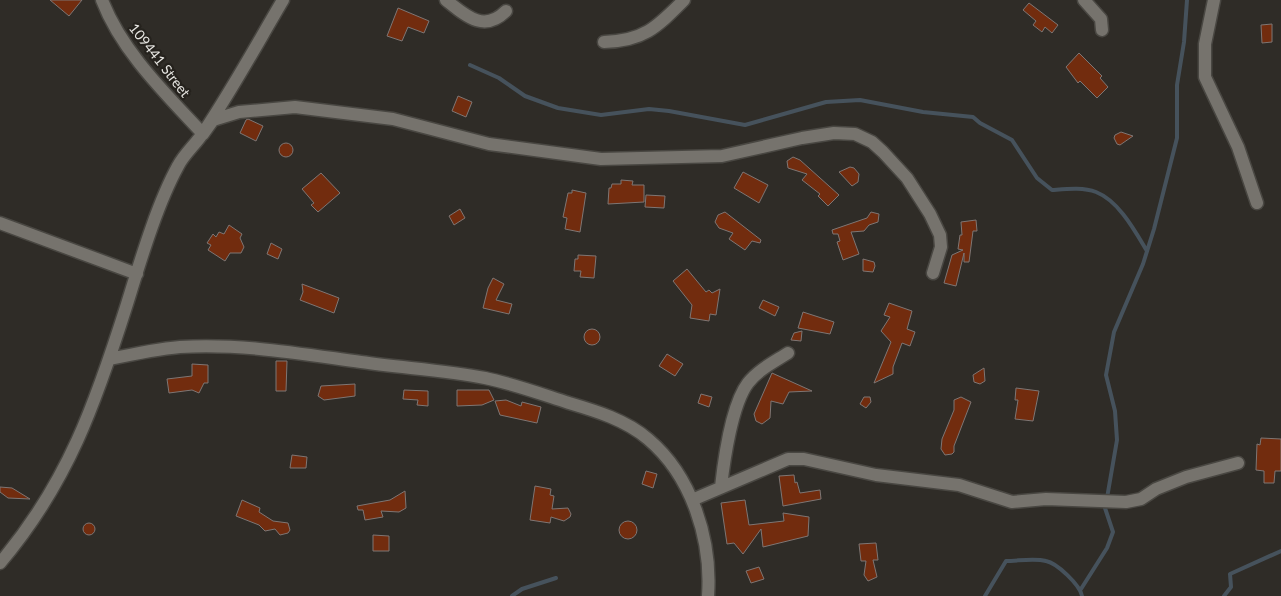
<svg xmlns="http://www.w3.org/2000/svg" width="1281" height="596" font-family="Lato,sans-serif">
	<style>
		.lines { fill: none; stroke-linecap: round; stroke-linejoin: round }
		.stream { stroke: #46525c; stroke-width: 4 }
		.building { fill: #722c0e; stroke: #7e7674 }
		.minor-casing { stroke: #494742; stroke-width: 15 }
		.minor { stroke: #76736d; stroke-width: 12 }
		.labels { text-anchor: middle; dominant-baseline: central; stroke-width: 4.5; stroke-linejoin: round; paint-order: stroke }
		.street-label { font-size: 14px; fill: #e7e6e2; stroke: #25221d }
	</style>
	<rect width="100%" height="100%" fill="#2f2c27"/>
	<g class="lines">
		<path class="stream" d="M470 65 499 78 525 96 558 108 601 115 649 109 669 111 745 125 826 102 860 100 923 112 973 117 980 123 1012 140 1037 178 1052 190C1066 189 1083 187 1096 192 1119 201 1135 231 1147 251
			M1107 498 1117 440 1115 411 1106 375 1114 332 1143 264 1154 229 1177 138V85L1184 42 1187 0
			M1081 589 1107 548 1113 532 1105 508
			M512 596 522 589 556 578
			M985 596 1006 561C1018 561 1034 558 1046 561 1057 563 1080 585 1082 596
			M1224 596 1231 587 1230 574 1281 551"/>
	</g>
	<path class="building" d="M50 0H82L69 16Z
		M1029 3 1058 25 1052 33 1045 27 1042 32 1033 25 1036 21 1023 10Z
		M398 8 429 21 424 33 408 27 402 41 387 36Z
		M1272 24V42L1262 43 1261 25Z
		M1079 53 1102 76 1100 78 1108 87 1097 98 1080 81 1078 83 1066 67Z
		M458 96 472 102 466 117 452 111Z
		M248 119 263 126 256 141 240 133 246 120Z
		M1121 132 1133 136 1120 145 1117 144 1114 138 1115 135Z
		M279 150a7 7 0 1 1 14 0a7 7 0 1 1-14 0Z
		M793 157 800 160 839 195 828 206 818 196 820 194 802 180 807 174 788 168 787 161Z
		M850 167 854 168 859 174 858 182 852 186 839 172Z
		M743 172 768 185 759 203 734 188Z
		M321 173 340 193 318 212 311 205 314 203 302 189Z
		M621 180 633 181 632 185H644V202L608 204 609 188H611L612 184H621Z
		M572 190 586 193 580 232 565 229 567 218 563 217 568 193H572Z
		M646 195 665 196 664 208 645 207Z
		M460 209 465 218 454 225 449 216Z
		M725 212 761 240 760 243 752 241 745 250 729 239 733 233 719 228 715 222 718 215Z
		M871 212 879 214 878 222 869 225 864 231 851 232 859 254 843 260 837 242 840 241 838 234H833L832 230 867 218Z
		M976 220 977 231H973L969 262H964V253L956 286 944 283 952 255 963 250 958 249 960 235H962L961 222Z
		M229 225 242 234 240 238 244 247 241 253H230L225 261 208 250 211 245 207 243 213 234 216 237 219 232 224 234Z
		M271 243 282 249 278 259 267 254Z
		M578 255 596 256 594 278 580 277 581 271H574L575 259H578Z
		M863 259 874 262 875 266 873 272 863 271Z
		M687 269 706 292 709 290 712 293 720 289 716 315 710 314 709 321 690 318 692 305 673 281Z
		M493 278 504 284 496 300 512 304 509 314 483 308 488 288Z
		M302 284 339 298 334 313 300 300 303 292Z
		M763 300 779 307 775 316 759 308Z
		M889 303 912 311 907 329 915 332 910 346 902 343 893 367V374L874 383 891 342 881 331 890 317 884 315Z
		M803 312 834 322 830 334 798 328Z
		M584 337a8 8 0 1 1 16 0a8 8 0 1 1-16 0Z
		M802 331 801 341 791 340 794 333Z
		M667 354 683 364 675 376 659 366Z
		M276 361H287L286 391H276Z
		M192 364 208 365V383H204L199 393 192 390 169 393 167 379 192 376Z
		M984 368 985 381 980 384 974 382 973 375Z
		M772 373 812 391 789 392 783 404 771 401 770 418 762 424 756 421 754 414Z
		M355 384V396L324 400 318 396 321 386Z
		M1016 388 1039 391 1033 421 1015 419 1018 400H1015Z
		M404 390 428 391V406L417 405 418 400 403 399Z
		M457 390H489L494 400 482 405 457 406Z
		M701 394 712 397 709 407 698 403Z
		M864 397H870L871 402 866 408 860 404Z
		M961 397 971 402 954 446V452L952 454 945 455 941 449 942 439 954 410V400Z
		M506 400 521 406 522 402 541 407 537 423 500 415 495 401Z
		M1261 438 1281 439V471H1275L1274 483H1264V471L1256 470 1257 444 1260 445Z
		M292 455 307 457 306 468H290Z
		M646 471 657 474 653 488 642 484Z
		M794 475 795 483 797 482 800 493 820 490 821 499 783 506 779 476Z
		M535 486 551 489 550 495 554 496 552 509 568 508 571 514 570 517 564 521 551 517 550 523 530 520Z
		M0 487 12 488 30 499 8 498 0 492Z
		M405 491 406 508 399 512 381 511 383 517 365 520 363 510H358L357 506 390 500Z
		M242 500 260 508 259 512 273 521 288 523 290 530 288 533 280 535 275 529 265 531 259 525 236 516Z
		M745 500 749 525 784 521 783 513 809 517 808 536 763 547 761 529 743 554 734 543 727 544 721 503Z
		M619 530a9 9 0 1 1 18 0a9 9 0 1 1-18 0Z
		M83 529a6 6 0 1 1 12 0a6 6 0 1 1-12 0Z
		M373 535 389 536V551H373Z
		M876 543 878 560H873L877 577 868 581 864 575 866 561H861L859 544Z
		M759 567 764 579 751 583 746 571Z"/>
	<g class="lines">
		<defs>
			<path id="minor" d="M102 0C122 52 166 94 203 134L213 120 239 112 295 107 393 119 489 144 601 159 722 156 802 138 834 133 855 134 872 142 883 152 907 178 930 214 940 235 941 247 933 273
				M446 0C466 16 484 33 506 11
				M1084 0 1101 19 1102 30
				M1214 0 1205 44V77L1238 147 1257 203
				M604 42C644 41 657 27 684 0
				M0 223 137 274
				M110 359C133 354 157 349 180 347 240 343 302 354 361 362 402 368 445 370 485 378 514 384 541 394 569 403 596 411 626 420 648 439 692 476 712 540 708 596
				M721 487C724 460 732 404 748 383 758 370 774 362 788 353
				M692 500 788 459H804L876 475 959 485 1012 502 1046 499 1126 502 1141 499 1156 489 1186 477 1238 463
				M0 563C68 483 96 402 127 304 140 262 157 204 178 166 184 154 196 144 203 133 232 90 257 44 283 0"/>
		</defs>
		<use href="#minor" class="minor-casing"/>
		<use href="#minor" class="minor"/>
	</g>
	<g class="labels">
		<g class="street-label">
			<text transform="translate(160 60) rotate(52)">109441 Street</text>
		</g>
	</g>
</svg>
